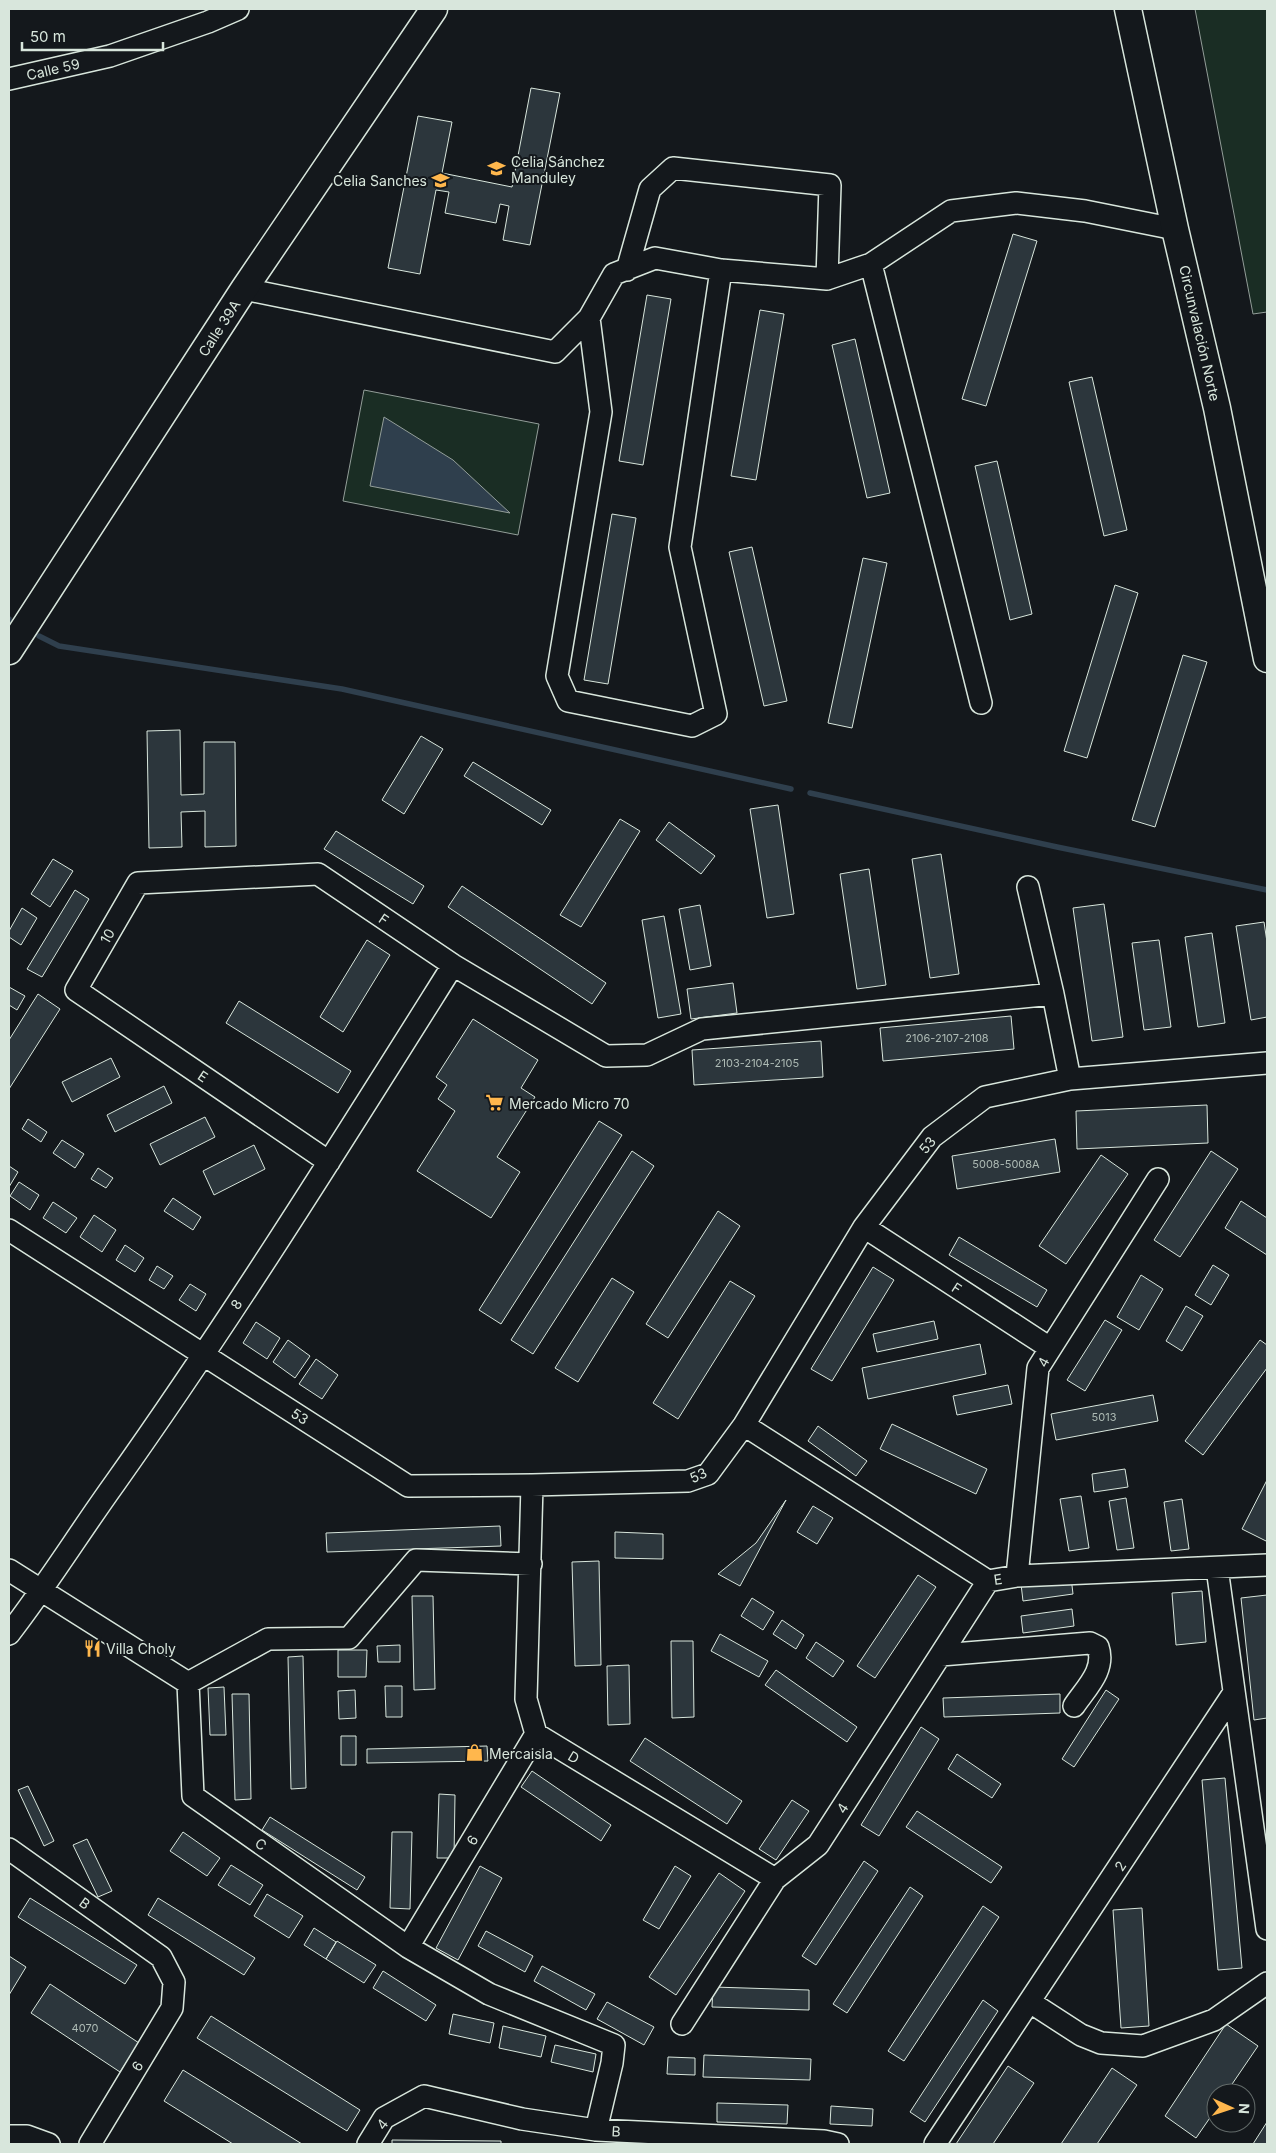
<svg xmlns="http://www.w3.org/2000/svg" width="1276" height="2153" font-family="Inter,sans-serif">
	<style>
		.green { fill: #1a2d24; stroke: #939e99 }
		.water { fill: #2f3f4d; stroke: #939e99 }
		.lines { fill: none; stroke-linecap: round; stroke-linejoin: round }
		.stream { stroke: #2f3f4d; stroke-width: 5.5 }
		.building { fill: #2c363c; stroke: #d8e6dc }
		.minor-casing { stroke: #d8e6dc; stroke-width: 24 }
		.major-casing { stroke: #d8e6dc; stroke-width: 29 }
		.minor { stroke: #14181c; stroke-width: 21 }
		.major { stroke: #14181c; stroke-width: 26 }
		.labels { text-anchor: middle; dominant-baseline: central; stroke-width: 4; stroke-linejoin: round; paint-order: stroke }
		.number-label { font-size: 11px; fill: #adbab4 }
		.street-label { font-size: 14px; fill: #d8e6dc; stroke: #14181c }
		.poi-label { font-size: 14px; fill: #d8e6dc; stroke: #14181c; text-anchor: start }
	</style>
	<rect width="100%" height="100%" fill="#14181c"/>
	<path class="green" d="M1195 9H1267V312L1253 314Z
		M364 390 539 424 518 535 343 501Z"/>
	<path class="water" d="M384 417 453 460 510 513 370 486Z"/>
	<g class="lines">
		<path class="stream" d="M9 619V620
			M39 636 59 646 342 689 791 789
			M810 793 1057 847 1267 890"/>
	</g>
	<path class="building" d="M531 88 560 93 530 245 503 240 509 206 500 204 496 223 445 213 449 192 436 190 420 274 388 268 418 116 452 122 442 173 512 187Z
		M1013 234 1037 241 986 406 962 399Z
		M647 295 671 299 643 465 619 461Z
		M760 310 784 314 756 480 731 476Z
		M855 339 890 493 867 498 832 345Z
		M1092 377 1127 530 1104 536 1069 382Z
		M997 461 1032 614 1010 620 975 466Z
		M612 514 636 518 608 684 584 680Z
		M752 547 787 701 764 706 729 552Z
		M863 558 887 563 852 728 828 723Z
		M1115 585 1138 593 1087 758 1064 751Z
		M1183 655 1207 662 1155 827 1132 820Z
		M180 730 181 795 204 794V742H235L236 846 205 847V811L181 812 182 847 149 848 147 731Z
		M421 736 443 749 404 814 382 800Z
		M473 762 551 810 542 825 464 776Z
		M778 805 794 914 767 918 750 809Z
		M620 819 640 831 581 927 560 915Z
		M669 822 715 856 701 874 656 840Z
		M336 831 424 886 413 904 324 849Z
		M941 854 959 974 930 978 912 859Z
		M53 859 73 871 50 907 31 894Z
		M869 869 886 985 857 989 840 874Z
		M462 886 606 983 592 1004 448 907Z
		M75 890 89 899 42 977 27 969Z
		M1104 904 1123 1037 1092 1041 1073 908Z
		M700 905 711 966 690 970 679 909Z
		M22 908 37 918 21 945 9 937V931Z
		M664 916 681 1014 658 1018 642 920Z
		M1264 922 1267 942V1017L1251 1020 1236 926Z
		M1212 933 1225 1023 1198 1027 1185 937Z
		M367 940 390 955 343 1032 320 1017Z
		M1159 940 1171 1027 1144 1030 1132 943Z
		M733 983 737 1013 691 1019 687 989Z
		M9 987 25 996 17 1010 9 1005Z
		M38 994 60 1009 9 1089V1040Z
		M239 1001 351 1071 338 1093 226 1023Z
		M1011 1016 1014 1049 883 1061 880 1028Z
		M473 1019 538 1060 521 1088 535 1097 497 1157 520 1172 491 1218 417 1171 455 1111 438 1099 447 1085 436 1077Z
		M821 1041 823 1077 694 1085 692 1050Z
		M111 1058 120 1077 72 1102 62 1082Z
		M164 1086 172 1103 115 1132 107 1115Z
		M1207 1105 1208 1143 1077 1149 1076 1111Z
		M205 1117 215 1137 160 1165 150 1144Z
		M28 1119 47 1132 41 1142 22 1129Z
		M599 1121 622 1135 501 1324 479 1310Z
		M1055 1139 1060 1172 957 1189 952 1156Z
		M62 1140 84 1154 75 1168 53 1153Z
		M254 1145 265 1169 214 1195 203 1171Z
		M632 1151 654 1166 533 1354 511 1340Z
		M1211 1151 1238 1169 1180 1257 1154 1240Z
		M1101 1155 1128 1174 1066 1264 1039 1246Z
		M9 1166 18 1172 9 1187Z
		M98 1168 113 1178 106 1188 91 1179Z
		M19 1182 39 1195 30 1210 10 1196Z
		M173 1198 201 1217 193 1230 164 1211Z
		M1241 1201 1267 1218V1255L1225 1228Z
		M53 1202 77 1218 66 1233 43 1218Z
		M718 1211 740 1226 668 1338 646 1324Z
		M94 1215 116 1230 102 1252 80 1237Z
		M959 1237 1047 1290 1037 1307 949 1255Z
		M125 1245 144 1258 135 1272 116 1260Z
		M1213 1265 1229 1275 1211 1305 1195 1295Z
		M157 1266 173 1276 164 1289 149 1280Z
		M873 1267 894 1280 832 1381 811 1369Z
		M1141 1275 1163 1289 1139 1330 1117 1317Z
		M612 1278 634 1292 578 1382 555 1368Z
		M730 1281 755 1296 678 1419 653 1403Z
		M190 1284 206 1294 196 1311 179 1300Z
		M1186 1306 1203 1316 1182 1351 1166 1341Z
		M1105 1320 1122 1330 1085 1391 1067 1380Z
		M934 1321 938 1339 877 1352 873 1334Z
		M256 1322 280 1338 267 1359 243 1343Z
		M288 1340 310 1356 295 1378 273 1362Z
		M1260 1340 1267 1345V1368L1203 1455 1185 1441Z
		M980 1344 986 1374 868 1399 862 1368Z
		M316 1359 338 1375 322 1399 299 1384Z
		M1008 1385 1012 1404 957 1415 953 1396Z
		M1153 1395 1158 1421 1056 1440 1051 1414Z
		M892 1424 987 1469 976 1494 880 1449Z
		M818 1426 867 1461 856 1476 808 1441Z
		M1125 1469 1128 1487 1094 1492 1092 1474Z
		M1267 1480V1538L1266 1541 1242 1529Z
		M1081 1496 1089 1548 1069 1551 1060 1499Z
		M1126 1498 1134 1548 1117 1550 1109 1501Z
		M1182 1499 1189 1549 1171 1551 1164 1502Z
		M786 1500 740 1586 718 1574 756 1543Z
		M813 1506 833 1518 817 1544 797 1532Z
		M500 1526 501 1546 327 1552 326 1533Z
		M615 1532 663 1534V1559L615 1558Z
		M599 1561 601 1665 575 1666 572 1562Z
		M918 1575 936 1587 875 1678 857 1666Z
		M1071 1577 1073 1594 1023 1601 1021 1584Z
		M1202 1591 1206 1642 1176 1645 1172 1593Z
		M1267 1595V1718L1254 1720 1241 1598Z
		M412 1596H433L435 1689 414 1690Z
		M752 1598 774 1612 763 1630 741 1616Z
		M1072 1609 1074 1626 1023 1633 1021 1616Z
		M782 1620 804 1635 796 1649 773 1634Z
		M720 1634 768 1661 759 1677 711 1651Z
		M671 1641H693L694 1717 672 1718Z
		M816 1642 844 1661 833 1677 806 1658Z
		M400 1645V1662H378L377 1646Z
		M338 1650H367L366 1677H338Z
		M303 1656 306 1788 291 1789 288 1657Z
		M629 1665 630 1724 608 1725 607 1666Z
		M776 1670 857 1727 847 1742 765 1685Z
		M385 1686H402V1717H386Z
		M224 1687 226 1735H210L208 1688Z
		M355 1690 356 1718 339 1719 338 1691Z
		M1106 1690 1119 1699 1074 1767 1062 1759Z
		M232 1694H249L251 1799 235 1800Z
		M1060 1694V1713L944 1717 943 1698Z
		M921 1727 939 1739 879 1836 861 1825Z
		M341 1736H356V1765H341Z
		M645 1738 742 1801 727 1824 630 1761Z
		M487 1746 488 1761 367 1763V1749Z
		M957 1754 1001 1784 992 1798 948 1769Z
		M532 1771 611 1825 601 1841 521 1787Z
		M1225 1778 1242 1968 1218 1970 1202 1780Z
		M28 1786 54 1841 44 1846 18 1790Z
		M439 1794 455 1795 454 1858H437Z
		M792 1800 809 1811 776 1860 759 1849Z
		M917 1811 1002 1867 991 1883 906 1827Z
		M270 1817 365 1877 357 1890 262 1830Z
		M183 1832 220 1858 207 1876 170 1851Z
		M392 1832H412L410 1909 390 1908Z
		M87 1839 112 1891 98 1897 73 1845Z
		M864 1861 878 1871 816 1965 802 1956Z
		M231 1865 263 1885 250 1905 218 1885Z
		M480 1866 502 1878 458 1960 436 1948Z
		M675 1866 691 1876 659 1929 643 1920Z
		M719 1873 745 1891 676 1995 649 1977Z
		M910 1887 923 1896 847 2013 833 2004Z
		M267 1894 303 1916 289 1938 254 1916Z
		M30 1898 137 1965 125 1984 18 1917Z
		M158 1898 255 1958 244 1975 148 1915Z
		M983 1906 999 1917 904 2061 888 2051Z
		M1142 1908 1149 2026 1121 2028 1113 1910Z
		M314 1928 336 1942 326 1959 304 1945Z
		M486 1931 533 1956 525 1972 478 1946Z
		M337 1941 376 1965 364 1983 326 1959Z
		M9 1956 26 1967 9 1995Z
		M542 1966 595 1994 586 2010 534 1981Z
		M383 1971 436 2005 426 2021 373 1988Z
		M50 1984 139 2043 120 2072 31 2013Z
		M713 1987 809 1990V2010L712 2007Z
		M983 2000 998 2011 925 2122 910 2112Z
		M607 2002 654 2027 644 2045 597 2019Z
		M453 2014 494 2023 490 2043 449 2034Z
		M211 2016 360 2110 347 2131 197 2038Z
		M1226 2024 1258 2046 1226 2093H1216V2109L1196 2138 1165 2116Z
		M503 2026 546 2036 541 2057 499 2048Z
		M555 2045 596 2054 593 2072 551 2062Z
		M704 2055 811 2059 810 2080 703 2077Z
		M668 2057 695 2058V2075L667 2074Z
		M1008 2066 1034 2083 993 2144H956Z
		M1112 2068 1137 2085 1097 2144H1061Z
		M183 2070 302 2144H233L164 2101Z
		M717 2103 788 2105 787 2124 717 2122Z
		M831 2106 873 2109 872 2126 830 2124Z
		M1267 2122V2144H1253Z
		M392 2140 501 2141V2144H392Z"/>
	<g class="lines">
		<defs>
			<path id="minor" d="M9 79 110 56 208 22 238 9
				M871 264 981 703
				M627 270 650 189 673 168 830 185 827 279
				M244 289 555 352 589 318 614 274 655 258 721 270 827 279 871 264 951 211 1016 203 1085 211 1175 229
				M589 318 601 412 557 676 568 701 692 726 716 714 680 547 721 270
				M1028 887 1053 994 1070 1079
				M329 1162 76 990 138 883 318 874 453 965 606 1056 647 1055 702 1029 1053 994
				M864 1227 1050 1348
				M9 1230 408 1486 532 1485 688 1481 708 1474 744 1425 864 1227 932 1137 985 1097 1070 1079 1267 1063
				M744 1425 988 1581 1017 1576 1267 1565
				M532 1485 526 1699 536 1734 775 1879
				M1217 1568 1267 1929
				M9 1570 188 1683
				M1017 1576 1038 1368 1158 1179
				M9 1634C47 1585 79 1533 115 1483 234 1315 343 1140 453 965
				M941 1655 1090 1643 1098 1647C1106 1670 1086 1688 1074 1706
				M188 1683 193 1796 408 1947 489 1994 614 2045 612 2063 596 2130
				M188 1683 268 1639 349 1638 416 1560 531 1564
				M9 1849 161 1957 174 1982 172 2008 90 2144
				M408 1947 536 1734
				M1030 2002 1081 2035 1101 2043 1143 2046 1214 2020 1267 1983
				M682 2024 775 1879 818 1845 988 1581
				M9 2136H27L49 2144
				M368 2144 384 2118 424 2096 522 2119 596 2130 824 2141 838 2144
				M935 2144 1233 1694"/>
			<path id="major" d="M1128 9 1175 229 1217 408 1267 659
				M9 651 244 289 434 9"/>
		</defs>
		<use href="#minor" class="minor-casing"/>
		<use href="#major" class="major-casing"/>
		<use href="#minor" class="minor"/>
		<use href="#major" class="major"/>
	</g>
	<defs>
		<symbol id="school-bare" viewBox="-9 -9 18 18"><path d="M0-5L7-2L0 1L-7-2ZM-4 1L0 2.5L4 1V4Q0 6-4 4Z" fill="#ffb74d" stroke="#14181c" stroke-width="2.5" paint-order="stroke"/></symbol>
		<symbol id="supermarket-bare" viewBox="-9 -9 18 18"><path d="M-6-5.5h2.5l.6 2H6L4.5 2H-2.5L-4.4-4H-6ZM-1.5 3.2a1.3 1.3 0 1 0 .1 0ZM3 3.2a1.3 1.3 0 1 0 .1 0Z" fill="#ffb74d" stroke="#14181c" stroke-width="2.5" paint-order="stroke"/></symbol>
		<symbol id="restaurant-bare" viewBox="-9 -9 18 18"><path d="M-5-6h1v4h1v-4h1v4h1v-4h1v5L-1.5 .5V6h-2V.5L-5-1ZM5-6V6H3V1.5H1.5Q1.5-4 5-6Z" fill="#ffb74d" stroke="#14181c" stroke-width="2.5" paint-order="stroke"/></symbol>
		<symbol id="shop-bare" viewBox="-9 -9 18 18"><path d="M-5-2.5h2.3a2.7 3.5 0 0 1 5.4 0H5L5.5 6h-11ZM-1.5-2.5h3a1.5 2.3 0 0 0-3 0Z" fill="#ffb74d" stroke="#14181c" stroke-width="2.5" paint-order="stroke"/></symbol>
	</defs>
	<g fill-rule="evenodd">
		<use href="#school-bare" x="484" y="156" width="25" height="25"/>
		<use href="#school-bare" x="428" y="168" width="25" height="25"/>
		<use href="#supermarket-bare" x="482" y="1090" width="25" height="25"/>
		<use href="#restaurant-bare" x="80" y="1636" width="25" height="25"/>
		<use href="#shop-bare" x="462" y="1740" width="25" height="25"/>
	</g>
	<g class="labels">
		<g class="number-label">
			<text x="947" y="1038">2106-2107-2108</text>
			<text x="757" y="1063">2103-2104-2105</text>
			<text x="1006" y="1164">5008-5008A</text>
			<text x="1104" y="1417">5013</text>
			<text x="85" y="2028">4070</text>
		</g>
		<g class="street-label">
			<text transform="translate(53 69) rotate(-13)">Calle 59</text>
			<text transform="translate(219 328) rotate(-57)">Calle 39A</text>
			<text transform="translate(1200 333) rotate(77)">Circunvalación Norte</text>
			<text transform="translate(384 919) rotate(34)">F</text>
			<text transform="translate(107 936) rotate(-60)">10</text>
			<text transform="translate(203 1076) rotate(34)">E</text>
			<text transform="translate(927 1145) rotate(-50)">53</text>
			<text transform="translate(957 1288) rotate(33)">F</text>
			<text transform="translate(236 1304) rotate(-57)">8</text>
			<text transform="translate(1043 1362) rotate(-62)">4</text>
			<text transform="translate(300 1416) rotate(33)">53</text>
			<text transform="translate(698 1475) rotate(-24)">53</text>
			<text transform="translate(998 1579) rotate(-8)">E</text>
			<text transform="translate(574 1757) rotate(31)">D</text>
			<text transform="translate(842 1808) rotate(-57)">4</text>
			<text transform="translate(472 1840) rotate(-59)">6</text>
			<text transform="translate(261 1844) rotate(35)">C</text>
			<text transform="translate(1120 1866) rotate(-57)">2</text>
			<text transform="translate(85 1903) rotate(36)">B</text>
			<text transform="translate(137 2066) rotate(-59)">6</text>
			<text transform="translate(382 2124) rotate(-52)">4</text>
			<text transform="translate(616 2131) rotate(3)">B</text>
		</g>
		<g class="poi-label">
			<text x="511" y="161">Celia Sánchez<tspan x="511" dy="16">Manduley</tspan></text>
			<text x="427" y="180" text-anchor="end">Celia Sanches</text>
			<text x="509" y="1103">Mercado Micro 70</text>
			<text x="106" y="1648">Villa Choly</text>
			<text x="489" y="1753">Mercaisla</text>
		</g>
	</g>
	<rect width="1276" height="2153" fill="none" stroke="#d8e6dc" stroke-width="20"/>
	<g transform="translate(1231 2108) rotate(93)"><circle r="24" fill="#14181c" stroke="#626a69"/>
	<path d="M0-4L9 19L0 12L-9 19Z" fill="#ffb74d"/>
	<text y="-8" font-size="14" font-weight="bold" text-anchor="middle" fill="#d8e6dc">N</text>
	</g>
	<path d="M22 42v8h141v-8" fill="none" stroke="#d8e6dc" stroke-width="2.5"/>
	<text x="30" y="42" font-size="15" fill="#d8e6dc" stroke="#14181c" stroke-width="4" paint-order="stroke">50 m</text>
</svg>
